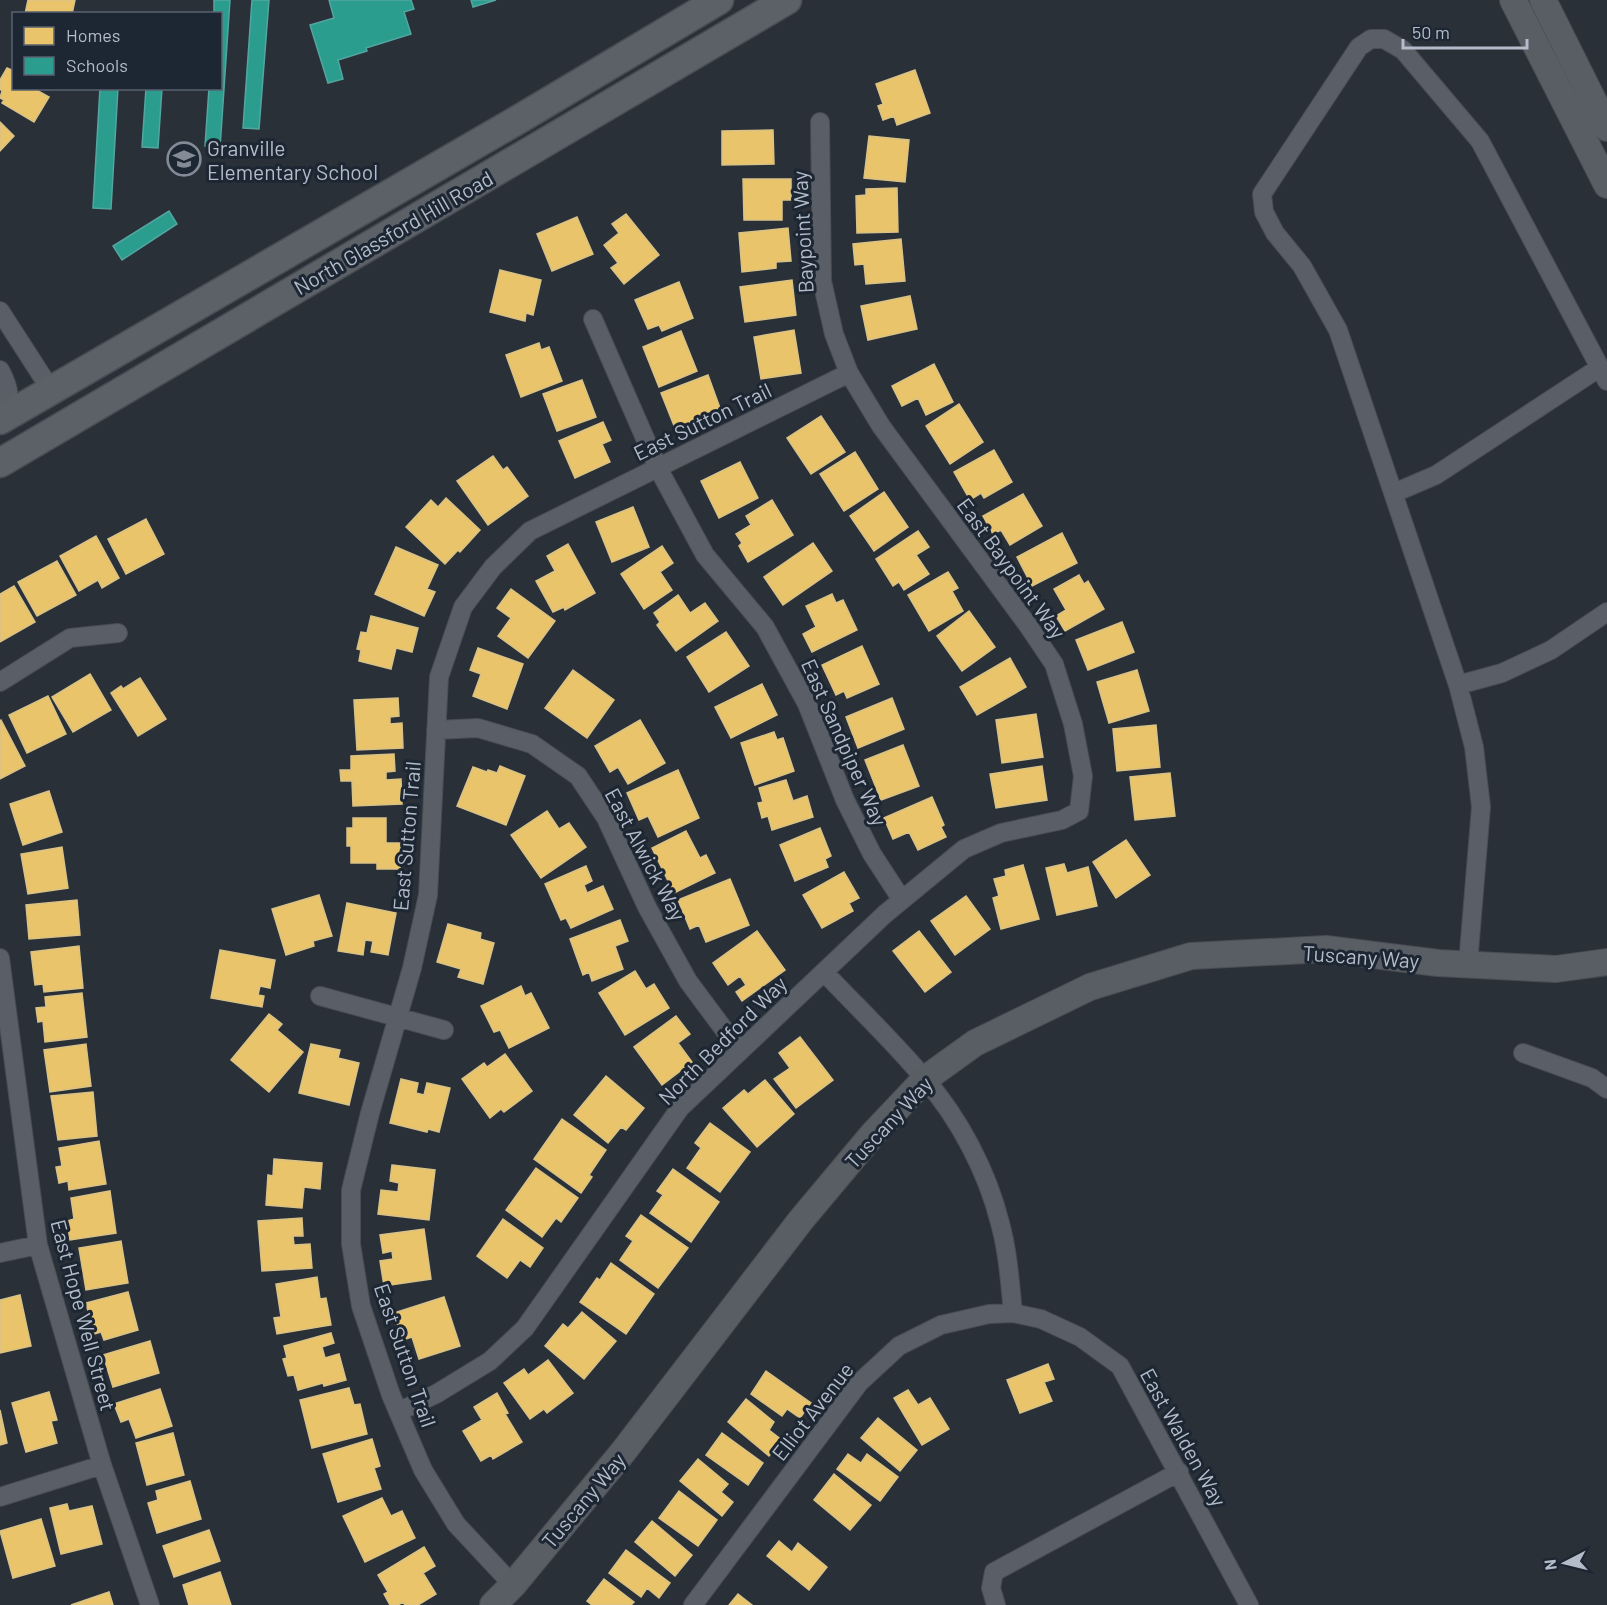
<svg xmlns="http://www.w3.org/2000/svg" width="1607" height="1605" font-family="Barlow,sans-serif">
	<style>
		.homes { fill: #e9c46a; stroke: #d9c286; stroke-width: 1.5 }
		.schools { fill: #2a9d8f; stroke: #53a6a0; stroke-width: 1.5 }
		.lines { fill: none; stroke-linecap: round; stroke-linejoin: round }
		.street-casing { stroke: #484c53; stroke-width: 20 }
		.secondary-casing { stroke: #484c53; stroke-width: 28 }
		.primary-casing { stroke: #484c55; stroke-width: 31 }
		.street { stroke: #5a5e66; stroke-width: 18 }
		.secondary { stroke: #595d64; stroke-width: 26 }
		.primary { stroke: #5c6168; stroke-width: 28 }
		.labels { text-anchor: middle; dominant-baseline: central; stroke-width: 6; stroke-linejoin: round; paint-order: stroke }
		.poi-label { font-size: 21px; fill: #b4bcc9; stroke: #1d2633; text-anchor: start }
		.street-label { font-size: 21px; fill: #b4bcc9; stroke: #1d2633 }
	</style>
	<rect width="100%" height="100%" fill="#2a3038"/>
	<path class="homes" d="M28 0H75L72 14H25Z
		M7 68 14 71V88H33L49 97 34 122 2 103 4 100 0 98 2 91 0 89V80Z
		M915 70 930 113 897 125 894 116 883 120 878 106 883 104 876 84Z
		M0 122 14 136 0 151Z
		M773 130 774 164 722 165V131Z
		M869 136 909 140 905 182 864 178Z
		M743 179H791V200H782V220H744Z
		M897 188 898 232 857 233 856 196 866 195V189Z
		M626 214 659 255 624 284 611 268 618 263 604 245 619 233 612 224Z
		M577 217 593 254 552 271 537 234Z
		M788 228 791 261 776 262V268L742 272 739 233Z
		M901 239 905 281 866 284 864 264 855 265 853 244Z
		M500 270 541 280 533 315 526 313 525 321 490 312Z
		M792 280 796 315 745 322 740 287Z
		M679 282 693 318 662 331 659 325 648 329 635 300Z
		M910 296 917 329 868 340 861 306Z
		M794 330 801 373 761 379 754 337Z
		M681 331 697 371 659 387 643 347Z
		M539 343 541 350 549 347 562 381 521 397 506 355Z
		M934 364 953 402 926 415 918 398 902 406 892 386Z
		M708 375 720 408 697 416 700 424 677 433 661 393Z
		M582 380 596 417 557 431 543 394Z
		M959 404 983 442 950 464 926 426Z
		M821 416 845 452 811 474 787 438Z
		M603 422 611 440 602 444 610 462 575 478 559 441Z
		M994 450 1012 482 984 498 981 493 970 500 954 472Z
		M855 452 878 489 844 511 820 474Z
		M493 456 503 470 507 467 528 496 488 525 457 481Z
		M740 462 758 498 719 518 701 481Z
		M884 492 908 527 874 551 850 516Z
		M1023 494 1042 526 1010 545 1001 530 993 534 983 516Z
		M446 498 480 530 460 552 458 550 445 564 406 527 431 500 438 507Z
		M772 500 793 535 748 562 739 546 742 543 736 534 751 525 746 516Z
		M633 507 649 547 612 562 596 522Z
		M146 519 164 554 126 574 108 539Z
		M918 531 929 547 916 555 929 574 904 590 899 582 893 586 876 559Z
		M1062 533 1077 563 1032 586 1017 557Z
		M96 536 119 578 102 588 98 580 79 591 60 556Z
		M813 543 832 571 783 605 764 577Z
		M568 544 595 593 565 610 564 607 553 612 536 581 555 571 547 556Z
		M662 546 673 563 660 572 672 590 644 609 621 574Z
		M396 547 438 565 427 589 435 592 424 616 375 594Z
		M57 561 76 595 37 616 18 582Z
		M948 572 958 588 952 591 963 611 929 631 908 595Z
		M1079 575 1084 584 1088 581 1104 609 1065 631 1056 616 1066 610 1054 589Z
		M14 586 35 622 0 642V594Z
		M511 589 555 621 528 658 498 636 511 618 497 608Z
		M832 594 836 603 843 600 857 630 812 652 803 634 816 627 806 606Z
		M678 595 690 613 705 603 718 621 676 651 657 625 660 622 654 613Z
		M969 611 995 647 962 671 937 636Z
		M371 616 418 628 412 652 396 648 391 669 359 661 361 650 357 649 361 632 367 633Z
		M1122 622 1134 652 1088 670 1076 640Z
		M726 632 749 666 709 692 687 657Z
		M862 646 879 684 847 698 844 691 836 695 822 665Z
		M478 648 523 664 507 709 473 696 481 674 470 670Z
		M1010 658 1026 687 977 715 960 687Z
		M573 670 614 700 587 738 545 708Z
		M1137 670 1149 711 1109 723 1097 682Z
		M90 674 111 710 73 732 52 697Z
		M140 678 166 719 138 736 111 693 121 686 123 689Z
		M762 684 777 715 731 738 715 707Z
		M48 696 66 734 27 753 9 715Z
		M398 698 399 716 390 717V724L402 723 403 748 357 750 354 700Z
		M892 698 904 729 858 748 846 717Z
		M1036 714 1043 757 1002 763 996 720Z
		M1 720 25 766 0 779V721Z
		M640 720 665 763 628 784 618 767 610 772 595 746Z
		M1156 725 1160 767 1117 771 1113 729Z
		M774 732 777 740 783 738 794 771 755 785 741 743Z
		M903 745 919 786 881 800 865 760Z
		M394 754 395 771 386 772V780L401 779 402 804 353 806 352 781H341L340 770H351V756Z
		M500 766 525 776 506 825 457 806 473 767 487 772 488 770 497 773Z
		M1042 766 1047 800 996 808 990 774Z
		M678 770 699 818 658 837 648 816 639 820 627 793Z
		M1170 773 1175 816 1135 820 1130 777Z
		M786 780 793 801 807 796 813 817 772 830 768 816 762 818 758 803 763 802 759 788Z
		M49 791 62 832 23 845 10 804Z
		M932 797 944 825 941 827 946 837 918 850 909 832 893 839 884 818Z
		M547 811 559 829 569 823 586 847 541 878 511 835Z
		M353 818H386V843H400V869H377V863H351V846H347V828H353Z
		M820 828 831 856 825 859 828 867 795 881 780 845Z
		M686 831 700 858 706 855 715 873 674 893 652 848Z
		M1126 840 1150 875 1116 898 1093 862Z
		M62 847 68 888 28 894 21 854Z
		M1064 864 1067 873 1088 867 1097 906 1057 915 1046 868Z
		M1023 865 1039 919 1001 929 993 898 999 896 994 879 1006 876 1005 870Z
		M586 866 592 881 584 885 587 893 603 886 613 909 571 928 566 918 561 920 545 884Z
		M844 872 859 898 849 903 853 911 822 928 803 895Z
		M730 879 749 925 706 942 699 925 690 929 678 900Z
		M319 895 332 936 313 941 314 946 286 955 272 909Z
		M966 896 990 929 955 955 931 921Z
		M77 900 80 935 29 939 26 905Z
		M347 903 396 913 388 955 371 952 373 941 365 940 363 955 338 951Z
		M620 920 628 941 615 946 623 969 592 981 589 972 583 975 570 939Z
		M448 924 481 933 480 939 494 943 483 984 458 977 461 969 437 962Z
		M757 931 785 970 742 1001 736 992 746 985 740 976 728 985 713 963Z
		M919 931 951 972 925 992 893 951Z
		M79 946 83 988 44 992 43 984 35 985 31 952Z
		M220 950 275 960 270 988 260 986 258 995 264 996 262 1007 211 998Z
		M635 971 646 989 654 984 669 1008 625 1035 599 993Z
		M521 986 525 996 531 993 549 1028 509 1048 500 1030 494 1032 481 1006Z
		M82 993 87 1037 45 1042 43 1021 38 1022 36 1008 46 1007 45 997Z
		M269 1014 282 1024 277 1030 303 1052 269 1092 231 1060Z
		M676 1016 690 1034 678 1043 692 1062 662 1085 634 1047Z
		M800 1037 833 1080 796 1108 774 1079 790 1068 779 1053Z
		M86 1044 91 1086 50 1092 44 1050Z
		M311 1044 340 1050 338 1058 359 1063 349 1105 299 1093Z
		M505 1054 532 1091 504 1112 501 1109 490 1118 462 1079 484 1063 487 1067Z
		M606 1076 644 1108 626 1130 621 1127 608 1143 574 1115Z
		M401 1079 418 1083 416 1093 424 1095 427 1083 450 1088 439 1132 428 1129 427 1132 390 1123Z
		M765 1080 794 1114 757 1147 723 1108 744 1090 748 1094Z
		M93 1092 97 1136 58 1140 51 1096Z
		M562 1119 606 1150 589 1175 592 1177 581 1193 534 1159Z
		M710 1123 750 1152 720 1192 687 1168 701 1148 695 1143Z
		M99 1141 106 1184 69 1190 68 1181 59 1183 56 1167 62 1166 59 1148Z
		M274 1159 322 1163 320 1189 304 1187 302 1208 266 1205 268 1175 273 1176Z
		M392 1165 435 1170 429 1220 378 1214 381 1190 398 1192 399 1183 390 1181Z
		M536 1168 578 1198 561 1222 556 1218 542 1237 506 1210Z
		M673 1169 719 1202 691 1242 650 1213 663 1195 657 1191Z
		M110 1191 116 1233 70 1240 67 1221 74 1219 71 1198Z
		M641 1215 688 1248 658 1288 620 1260 633 1241 626 1236Z
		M302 1218 303 1236H293L294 1245 310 1244 312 1268 262 1271 258 1221Z
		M503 1219 543 1248 530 1267 520 1260 507 1278 477 1256Z
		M424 1229 431 1279 384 1286 380 1261 393 1259 392 1251 383 1253 380 1235Z
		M121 1241 128 1283 86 1290 79 1248Z
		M611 1263 654 1294 626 1334 580 1302 597 1278 600 1280Z
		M317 1277 320 1299 326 1298 331 1325 277 1334 274 1318 281 1317 276 1284Z
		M128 1292 138 1330 104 1340 101 1332 94 1334 86 1303Z
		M20 1295 31 1346 0 1353V1300Z
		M444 1297 460 1346 419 1359 412 1337 402 1340 394 1313Z
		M582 1312 616 1341 584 1379 545 1346 563 1324 568 1328Z
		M331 1333 334 1343 322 1347 325 1358 339 1354 346 1380 324 1386 323 1383 298 1390 294 1375 288 1376 283 1359 287 1358 284 1346Z
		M150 1341 159 1373 113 1387 103 1355Z
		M548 1360 573 1393 547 1413 544 1409 530 1419 504 1383 524 1369 528 1375Z
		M1048 1364 1054 1379 1044 1382 1052 1401 1020 1413 1007 1380Z
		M766 1371 811 1403 800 1418 787 1409 782 1416 751 1394Z
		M349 1388 354 1405 360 1404 367 1434 312 1448 300 1400Z
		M160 1389 172 1426 136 1438 129 1419 121 1422 114 1404Z
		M908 1390 918 1405 930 1398 949 1429 922 1445 894 1398Z
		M49 1392 57 1420 51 1421 57 1443 26 1452 12 1403Z
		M497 1393 508 1413 505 1414 522 1442 493 1459 491 1455 481 1461 463 1431 482 1420 474 1407Z
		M746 1399 774 1422 769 1430 782 1440 769 1456 728 1422Z
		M0 1410 7 1443 0 1445Z
		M878 1418 917 1450 900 1471 861 1438Z
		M173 1433 184 1475 147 1485 136 1443Z
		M722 1433 763 1463 748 1485 706 1455Z
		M372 1439 380 1466 374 1468 381 1489 338 1502 323 1454Z
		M848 1454 861 1463 867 1454 898 1477 880 1501 837 1469Z
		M698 1459 728 1484 721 1492 733 1502 722 1516 680 1481Z
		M834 1474 871 1505 850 1530 814 1500Z
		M190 1481 201 1519 157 1533 148 1503 158 1500 156 1491Z
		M679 1491 717 1520 698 1546 659 1518Z
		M382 1498 391 1516 402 1511 415 1538 365 1562 343 1516Z
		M67 1504 69 1511 92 1506 102 1544 61 1554 50 1508Z
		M41 1519 55 1566 13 1578 0 1531Z
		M652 1521 692 1555 675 1576 635 1542Z
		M209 1530 220 1561 174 1577 163 1546Z
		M779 1541 792 1552 798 1543 827 1567 809 1590 767 1556Z
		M424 1547 435 1566 423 1573 436 1594 418 1605H405L403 1602 398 1605H390L384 1594 388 1592 378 1575Z
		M626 1550 670 1583 659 1598 647 1588 641 1597 609 1573Z
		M220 1572 231 1605H189L183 1585Z
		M604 1579 634 1602 631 1605H592L587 1601Z
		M109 1592 113 1605H71Z
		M738 1594 752 1605H729Z"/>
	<path class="schools" d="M214 0H230L220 148 205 146 209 88H220V14H214Z
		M252 0H269L259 129 243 128Z
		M329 0H411L414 9 404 12 411 34 366 48 367 51 338 60 343 79 328 83 310 25 334 18Z
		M471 0H496L473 7Z
		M100 88H118L111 209 93 208Z
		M146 88H162L158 148 142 147Z
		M169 211 177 224 122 260 113 246Z"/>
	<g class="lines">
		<defs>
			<path id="street" d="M0 311 51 390
				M593 319 658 468 705 555 765 627 807 704 845 800 872 854 902 900
				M0 370C11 390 11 399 1 419
				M1394 493 1436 475 1599 368
				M0 682 70 638 118 633
				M1458 685 1502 673 1551 650 1607 612
				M436 730 478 728 532 744 578 776 606 818 647 907 688 981 740 1051
				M0 958 38 1245 102 1465 150 1605
				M1468 964 1481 807 1474 747 1458 685 1338 330 1302 266 1275 233 1264 212 1262 194 1359 47 1371 39H1384L1403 50 1480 141 1607 381
				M824 972C857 1007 893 1041 924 1078 959 1118 987 1171 1000 1223 1008 1252 1010 1283 1013 1313
				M320 996 444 1030
				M1523 1053 1592 1078 1607 1089
				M0 1253 38 1245
				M398 1412 436 1394 490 1361 525 1328 680 1108 885 914 964 849 1001 833 1062 820 1079 811 1083 776 1073 724 1054 664 1027 624 881 426 849 373 834 334 822 281 820 122
				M0 1497 102 1465
				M513 1585 456 1524 423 1470 391 1395 361 1306 351 1244V1190L370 1113 412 968 428 895 439 677 463 607 493 567 530 531 849 373
				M693 1605 859 1383 899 1346 941 1325 989 1314 1013 1313 1041 1319 1080 1337 1120 1366 1249 1605
				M996 1605 991 1588 994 1572 1179 1472"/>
			<path id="secondary" d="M1513 0 1607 185
				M1543 0 1607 128
				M493 1605 513 1585 623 1452 801 1220 873 1134 925 1079 975 1043 1090 987 1191 956 1326 949 1438 963 1556 969 1607 962"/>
			<path id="primary" d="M0 420 521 118 719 0
				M0 463 787 0"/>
		</defs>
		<use href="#street" class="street-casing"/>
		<use href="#secondary" class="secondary-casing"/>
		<use href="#primary" class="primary-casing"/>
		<use href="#street" class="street"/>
		<use href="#secondary" class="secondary"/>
		<use href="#primary" class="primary"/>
	</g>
	<defs>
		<symbol id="school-ring" viewBox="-11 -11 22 22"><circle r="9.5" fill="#1d2633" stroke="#848b96" stroke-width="1.5"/><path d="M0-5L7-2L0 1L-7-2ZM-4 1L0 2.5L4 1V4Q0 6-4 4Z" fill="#848b96"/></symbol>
	</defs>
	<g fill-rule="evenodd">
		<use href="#school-ring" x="165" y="140" width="38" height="38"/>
	</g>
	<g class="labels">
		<g class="poi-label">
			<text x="207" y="147">Granville<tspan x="207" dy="24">Elementary School</tspan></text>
		</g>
		<g class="street-label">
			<text transform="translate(393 232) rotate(-30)">North Glassford Hill Road</text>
			<text transform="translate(802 232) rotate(-93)">Baypoint Way</text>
			<text transform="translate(702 421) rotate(-26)">East Sutton Trail</text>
			<text transform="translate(1012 568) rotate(54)">East Baypoint Way</text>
			<text transform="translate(845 742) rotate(66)">East Sandpiper Way</text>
			<text transform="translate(406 836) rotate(-85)">East Sutton Trail</text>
			<text transform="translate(646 854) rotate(62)">East Alwick Way</text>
			<text transform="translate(1361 956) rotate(4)">Tuscany Way</text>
			<text transform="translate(722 1040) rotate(-45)">North Bedford Way</text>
			<text transform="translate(888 1122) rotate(-47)">Tuscany Way</text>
			<text transform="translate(84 1315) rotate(75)">East Hope Well Street</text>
			<text transform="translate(406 1355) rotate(71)">East Sutton Trail</text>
			<text transform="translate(812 1411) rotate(-52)">Elliot Avenue</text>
			<text transform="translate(1184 1437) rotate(61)">East Walden Way</text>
			<text transform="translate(583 1500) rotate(-50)">Tuscany Way</text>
		</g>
	</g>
	<rect x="12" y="12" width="210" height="78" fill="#1d2633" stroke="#59626f" stroke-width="1.5"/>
	<rect x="24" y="27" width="30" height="18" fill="#e9c46a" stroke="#59626f" stroke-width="1.5"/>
	<text x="66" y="42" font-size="18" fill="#b4bcc9">Homes</text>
	<rect x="24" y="57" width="30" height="18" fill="#2a9d8f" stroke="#59626f" stroke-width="1.5"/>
	<text x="66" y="72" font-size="18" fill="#b4bcc9">Schools</text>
	<g transform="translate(1565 1563) rotate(263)" stroke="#1d2633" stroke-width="4.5" paint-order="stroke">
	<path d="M0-4.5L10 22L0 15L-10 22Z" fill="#b4bcc9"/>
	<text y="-9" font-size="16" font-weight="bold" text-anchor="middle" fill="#b4bcc9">N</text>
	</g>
	<path d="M1403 39v9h124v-9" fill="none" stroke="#b4bcc9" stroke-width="3"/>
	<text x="1412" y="39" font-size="18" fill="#b4bcc9" stroke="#1d2633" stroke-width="4.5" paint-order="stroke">50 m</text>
</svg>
